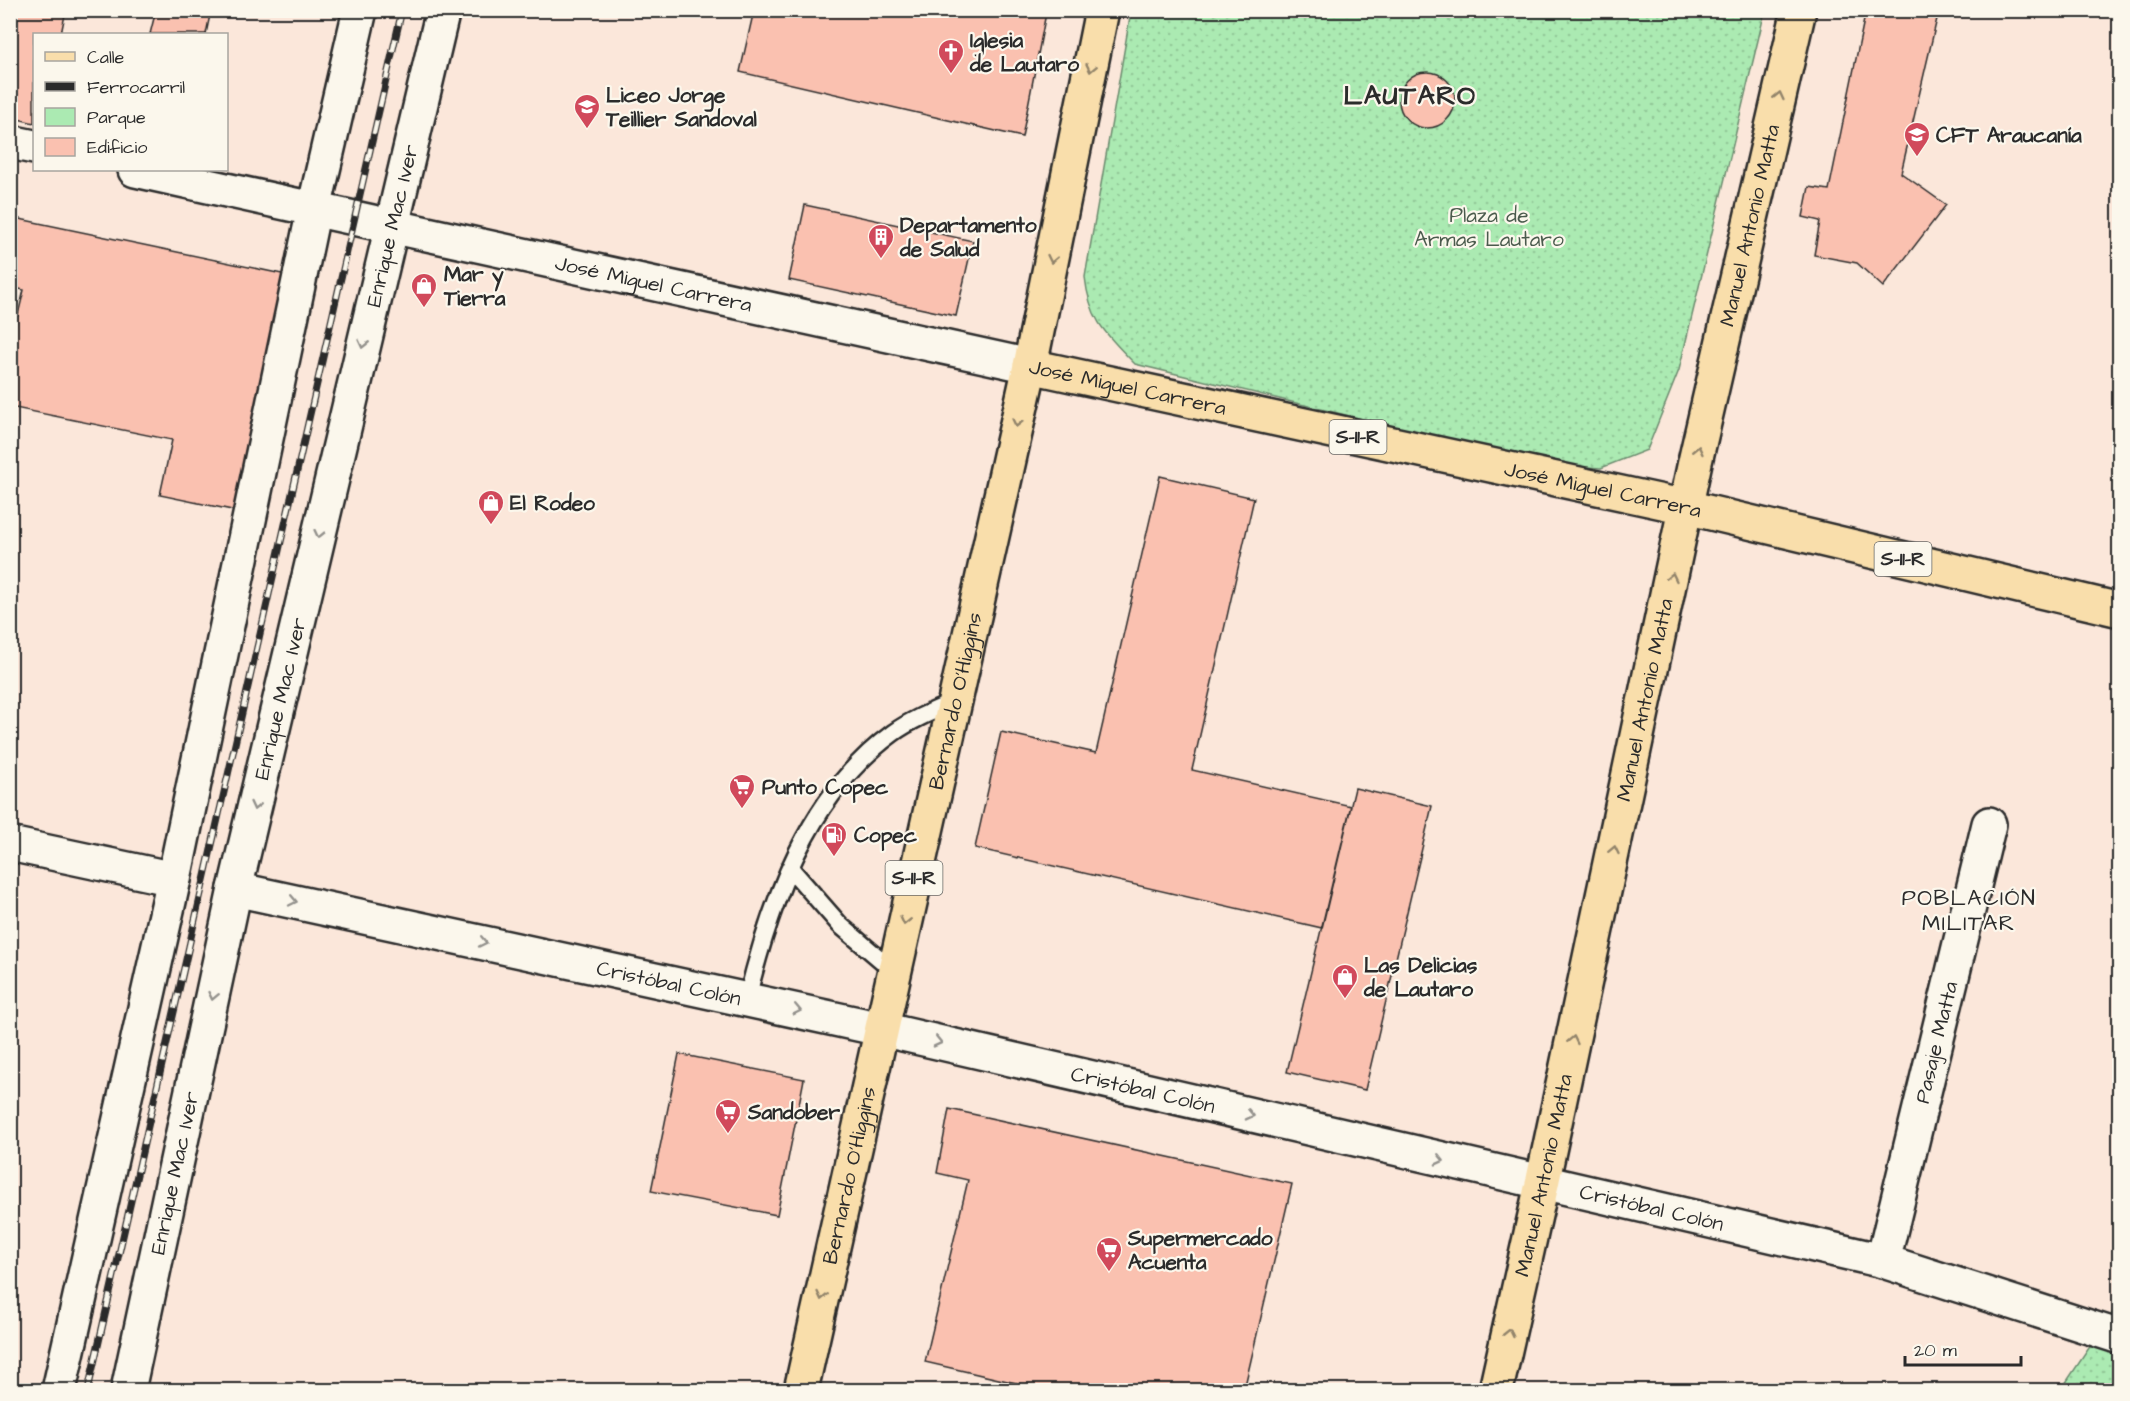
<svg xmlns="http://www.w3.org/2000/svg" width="2130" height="1401" font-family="'Architects Daughter',sans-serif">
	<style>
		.green { fill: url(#green-dots); stroke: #6b8a6e; stroke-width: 1.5 }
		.building { fill: #fac1b0; stroke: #2b2b2b; stroke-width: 1.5 }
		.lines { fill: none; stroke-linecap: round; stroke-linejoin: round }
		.service-casing { stroke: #2b2b2b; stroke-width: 21 }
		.minor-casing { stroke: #2b2b2b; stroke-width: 38 }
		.secondary-casing { stroke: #2b2b2b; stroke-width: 38 }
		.primary-casing { stroke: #2b2b2b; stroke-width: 38 }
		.service { stroke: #fbf7ec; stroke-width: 16 }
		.minor { stroke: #fbf7ec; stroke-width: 33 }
		.secondary { stroke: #fbf7ec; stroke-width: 33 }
		.primary { stroke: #f9deab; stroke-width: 33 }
		.rail-casing { stroke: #2b2b2b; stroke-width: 7 }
		.rail { stroke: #fbf7ec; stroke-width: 4.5; stroke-dasharray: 14; stroke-linecap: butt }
		.oneway { stroke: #92846b }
		.oneway2 { stroke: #93918c }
		.labels { text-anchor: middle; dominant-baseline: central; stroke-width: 4.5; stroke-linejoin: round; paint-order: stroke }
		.shield { fill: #fbf7ec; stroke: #696865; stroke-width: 1.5 }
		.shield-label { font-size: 20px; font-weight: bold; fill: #2b2b2b }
		.poi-label { font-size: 21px; font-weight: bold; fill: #2b2b2b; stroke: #fbf7ec; text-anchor: start }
		.park-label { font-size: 21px; fill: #4b5b4d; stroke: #fbf7ec }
		.street-label { font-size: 21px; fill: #2b2b2b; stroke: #fbf7ec }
		.neighbourhood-label { font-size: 22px; letter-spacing: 1.5px; fill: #2b2b2b; stroke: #fbf7ec }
		.district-label { font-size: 27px; font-weight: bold; letter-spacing: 1.5px; fill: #2b2b2b; stroke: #fbf7ec }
	</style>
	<defs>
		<pattern id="green-dots" width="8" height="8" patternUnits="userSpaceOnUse" patternTransform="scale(1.5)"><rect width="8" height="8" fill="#abeab2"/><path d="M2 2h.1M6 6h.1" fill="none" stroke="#93c999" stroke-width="1.8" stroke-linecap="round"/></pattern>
	</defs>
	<rect width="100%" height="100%" fill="#fbe7da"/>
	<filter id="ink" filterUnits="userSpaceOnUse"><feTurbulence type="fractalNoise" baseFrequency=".0167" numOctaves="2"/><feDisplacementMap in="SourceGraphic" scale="12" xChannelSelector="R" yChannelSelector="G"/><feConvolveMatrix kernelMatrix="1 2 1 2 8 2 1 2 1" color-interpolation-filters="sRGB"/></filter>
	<g filter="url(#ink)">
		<path class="green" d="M1131 11H1765L1679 370 1647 450 1601 468 1553 465 1135 364C1105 333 1090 321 1085 277Z
			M2119 1303V1390H2061Z"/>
		<path class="building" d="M10 10H66L61 34H34V123L10 117Z
			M156 10H211L206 34H150Z
			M754 10H1031L1046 13 1022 137 740 72Z
			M1866 10H1939L1901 173 1946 205 1883 287 1857 263 1814 255 1820 221 1803 217 1809 187 1829 190Z
			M1399 100a28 28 0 1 1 56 0a28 28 0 1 1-56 0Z
			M805 205 973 241 956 316 789 280Z
			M10 217 287 275 237 511 160 495 172 440 10 407V347L24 290 10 287Z
			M1160 476 1254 498 1192 770 1351 806 1322 928 975 848 1001 732 1096 753Z
			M1355 788 1432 806 1365 1090 1287 1072Z
			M679 1054 804 1079 777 1215 651 1191Z
			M949 1109 1292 1184 1244 1390H1046L925 1362 968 1180 937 1173Z"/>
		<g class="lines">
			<defs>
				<path id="service" d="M791 869 840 925 894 971
					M747 999C771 901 808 795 893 733 911 720 933 711 954 702"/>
				<g id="minor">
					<path d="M10 844 174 879"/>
					<path id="s1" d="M235 889 881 1029 1883 1261 2120 1337"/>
					<path id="s2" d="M1883 1261 1989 824"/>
					<path d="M59 1390 174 879 314 209 360 10"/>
					<path id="s3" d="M128 1390 235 889 443 10"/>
				</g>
				<g id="secondary">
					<path d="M10 142 34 147"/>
					<path id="s4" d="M135 170 1030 366"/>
				</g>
				<g id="primary">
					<path id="s5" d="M1030 366 1686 507 2120 610"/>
					<path id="s6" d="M801 1390 1030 366 1102 10"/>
					<path id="s7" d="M1496 1390 1542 1184 1695 462 1799 10"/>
				</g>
			</defs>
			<use href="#service" class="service-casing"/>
			<use href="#minor" class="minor-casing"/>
			<use href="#secondary" class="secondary-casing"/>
			<use href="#primary" class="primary-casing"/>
			<use href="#service" class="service"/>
			<use href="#minor" class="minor"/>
			<use href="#secondary" class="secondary"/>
			<use href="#primary" class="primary"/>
			<defs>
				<path id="rail" d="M88 1390 402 10"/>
			</defs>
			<use href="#rail" class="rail-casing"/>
			<use href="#rail" class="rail"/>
		</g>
		<defs><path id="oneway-chevron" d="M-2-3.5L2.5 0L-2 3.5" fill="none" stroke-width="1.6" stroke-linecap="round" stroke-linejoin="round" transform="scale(1.5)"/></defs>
		<g class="oneway">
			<use href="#oneway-chevron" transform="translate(1091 68) rotate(102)"/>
			<use href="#oneway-chevron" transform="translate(1779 96) rotate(-77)"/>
			<use href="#oneway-chevron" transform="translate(1052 259) rotate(102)"/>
			<use href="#oneway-chevron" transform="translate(1017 423) rotate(103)"/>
			<use href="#oneway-chevron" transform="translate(1698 450) rotate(-77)"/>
			<use href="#oneway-chevron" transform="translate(1672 577) rotate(-78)"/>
			<use href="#oneway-chevron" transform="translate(1614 850) rotate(-78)"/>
			<use href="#oneway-chevron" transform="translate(905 921) rotate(103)"/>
			<use href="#oneway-chevron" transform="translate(1573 1040) rotate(-78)"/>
			<use href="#oneway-chevron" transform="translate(822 1296) rotate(103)"/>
			<use href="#oneway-chevron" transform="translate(1509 1333) rotate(-77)"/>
		</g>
		<g class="oneway2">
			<use href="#oneway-chevron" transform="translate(363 344) rotate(103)"/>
			<use href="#oneway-chevron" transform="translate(319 534) rotate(103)"/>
			<use href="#oneway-chevron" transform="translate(255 806) rotate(103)"/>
			<use href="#oneway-chevron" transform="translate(293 901) rotate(12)"/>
			<use href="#oneway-chevron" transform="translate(483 942) rotate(12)"/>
			<use href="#oneway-chevron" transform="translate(213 996) rotate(102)"/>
			<use href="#oneway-chevron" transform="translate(797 1010) rotate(12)"/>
			<use href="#oneway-chevron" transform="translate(938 1042) rotate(13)"/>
			<use href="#oneway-chevron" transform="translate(1250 1115) rotate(13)"/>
			<use href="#oneway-chevron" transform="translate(1440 1160) rotate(13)"/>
		</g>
	</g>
	<defs>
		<symbol id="church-pin" viewBox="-11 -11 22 30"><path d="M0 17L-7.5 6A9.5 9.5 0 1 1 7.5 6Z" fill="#d1495b" stroke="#fbf7ec"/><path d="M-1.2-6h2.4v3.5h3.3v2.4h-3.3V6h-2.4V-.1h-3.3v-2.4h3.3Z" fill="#fff"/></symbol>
		<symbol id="school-pin" viewBox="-11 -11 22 30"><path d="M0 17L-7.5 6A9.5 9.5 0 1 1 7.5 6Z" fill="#d1495b" stroke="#fbf7ec"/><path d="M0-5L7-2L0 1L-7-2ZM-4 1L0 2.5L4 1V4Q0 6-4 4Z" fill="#fff"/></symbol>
		<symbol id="university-pin" viewBox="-11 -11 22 30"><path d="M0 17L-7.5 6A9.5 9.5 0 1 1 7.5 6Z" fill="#d1495b" stroke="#fbf7ec"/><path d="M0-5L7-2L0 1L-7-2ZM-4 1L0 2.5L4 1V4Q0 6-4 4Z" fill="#fff"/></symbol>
		<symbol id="building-pin" viewBox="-11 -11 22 30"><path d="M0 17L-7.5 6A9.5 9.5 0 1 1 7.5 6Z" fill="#d1495b" stroke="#fbf7ec"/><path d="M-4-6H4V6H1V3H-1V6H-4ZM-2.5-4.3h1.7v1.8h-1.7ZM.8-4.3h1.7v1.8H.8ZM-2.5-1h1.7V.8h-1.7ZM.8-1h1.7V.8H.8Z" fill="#fff"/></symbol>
		<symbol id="shop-pin" viewBox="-11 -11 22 30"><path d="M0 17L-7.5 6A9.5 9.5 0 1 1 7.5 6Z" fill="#d1495b" stroke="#fbf7ec"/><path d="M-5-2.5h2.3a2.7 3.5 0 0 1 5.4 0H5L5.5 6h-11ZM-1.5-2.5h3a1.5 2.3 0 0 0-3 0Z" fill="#fff"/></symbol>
		<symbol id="supermarket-pin" viewBox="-11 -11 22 30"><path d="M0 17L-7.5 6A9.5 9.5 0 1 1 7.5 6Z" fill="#d1495b" stroke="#fbf7ec"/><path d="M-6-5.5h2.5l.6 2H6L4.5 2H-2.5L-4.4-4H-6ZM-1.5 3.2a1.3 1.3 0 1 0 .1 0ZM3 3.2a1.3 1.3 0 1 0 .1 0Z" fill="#fff"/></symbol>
		<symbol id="fuel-pin" viewBox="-11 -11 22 30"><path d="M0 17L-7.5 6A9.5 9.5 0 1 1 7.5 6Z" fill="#d1495b" stroke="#fbf7ec"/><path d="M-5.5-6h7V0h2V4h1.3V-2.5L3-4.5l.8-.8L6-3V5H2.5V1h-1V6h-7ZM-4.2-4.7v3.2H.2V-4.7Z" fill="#fff"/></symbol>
	</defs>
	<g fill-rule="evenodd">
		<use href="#church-pin" x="936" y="37" width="30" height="40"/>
		<use href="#school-pin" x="572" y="92" width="30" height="40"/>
		<use href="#university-pin" x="1902" y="120" width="30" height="40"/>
		<use href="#building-pin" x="866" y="222" width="30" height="40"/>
		<use href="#shop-pin" x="409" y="271" width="30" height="40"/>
		<use href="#shop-pin" x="476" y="488" width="30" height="40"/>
		<use href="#supermarket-pin" x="727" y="772" width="30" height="40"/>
		<use href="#fuel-pin" x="819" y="820" width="30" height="40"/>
		<use href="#shop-pin" x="1330" y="962" width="30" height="40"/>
		<use href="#supermarket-pin" x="713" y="1097" width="30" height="40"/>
		<use href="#supermarket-pin" x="1094" y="1235" width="30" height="40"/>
	</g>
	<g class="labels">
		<g class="shield">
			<rect x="1329.5" y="420" width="57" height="34" rx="4.5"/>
			<rect x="1874.5" y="542" width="57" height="34" rx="4.5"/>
			<rect x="885.5" y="861" width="57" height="34" rx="4.5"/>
		</g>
		<g class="shield-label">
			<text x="1358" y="437">S-11-R</text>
			<text x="1903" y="559">S-11-R</text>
			<text x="914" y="878">S-11-R</text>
		</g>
		<g class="poi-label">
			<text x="970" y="40">Iglesia<tspan x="970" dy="24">de Lautaro</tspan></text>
			<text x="606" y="95">Liceo Jorge<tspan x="606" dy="24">Teillier Sandoval</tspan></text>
			<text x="1936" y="135">CFT Araucanía</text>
			<text x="900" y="225">Departamento<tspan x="900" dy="24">de Salud</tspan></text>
			<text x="444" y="274">Mar y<tspan x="444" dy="24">Tierra</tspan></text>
			<text x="510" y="503">El Rodeo</text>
			<text x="762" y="787">Punto Copec</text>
			<text x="854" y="835">Copec</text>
			<text x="1364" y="965">Las Delicias<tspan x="1364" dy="24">de Lautaro</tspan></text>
			<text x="748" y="1112">Sandober</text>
			<text x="1128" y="1238">Supermercado<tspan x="1128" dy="24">Acuenta</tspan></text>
		</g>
		<g class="park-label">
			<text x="1489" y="215">Plaza de<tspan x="1489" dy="24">Armas Lautaro</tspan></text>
		</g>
		<g class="street-label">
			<text stroke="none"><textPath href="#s7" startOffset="1192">Manuel Antonio Matta</textPath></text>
			<text stroke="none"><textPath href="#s3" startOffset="1194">Enrique Mac Iver</textPath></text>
			<text stroke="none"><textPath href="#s4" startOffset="531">José Miguel Carrera</textPath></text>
			<text stroke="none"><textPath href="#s5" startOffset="100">José Miguel Carrera</textPath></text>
			<text stroke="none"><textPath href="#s5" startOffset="586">José Miguel Carrera</textPath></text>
			<text stroke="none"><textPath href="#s3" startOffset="708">Enrique Mac Iver</textPath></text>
			<text stroke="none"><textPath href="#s7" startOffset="706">Manuel Antonio Matta</textPath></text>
			<text stroke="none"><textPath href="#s6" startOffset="706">Bernardo O'Higgins</textPath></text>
			<text stroke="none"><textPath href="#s1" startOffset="444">Cristóbal Colón</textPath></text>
			<text stroke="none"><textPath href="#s2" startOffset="225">Pasaje Matta</textPath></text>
			<text stroke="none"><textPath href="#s1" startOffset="930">Cristóbal Colón</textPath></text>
			<text stroke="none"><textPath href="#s3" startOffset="222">Enrique Mac Iver</textPath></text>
			<text stroke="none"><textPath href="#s6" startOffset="220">Bernardo O'Higgins</textPath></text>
			<text stroke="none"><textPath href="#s7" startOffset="220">Manuel Antonio Matta</textPath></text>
			<text stroke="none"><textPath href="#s1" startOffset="1452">Cristóbal Colón</textPath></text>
		</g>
		<g class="neighbourhood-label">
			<text x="1969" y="898">POBLACIÓN<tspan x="1969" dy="25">MILITAR</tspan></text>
		</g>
		<g class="district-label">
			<text x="1410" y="96">LAUTARO</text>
		</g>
	</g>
	<rect width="2130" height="1401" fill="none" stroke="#fbf7ec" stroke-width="36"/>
	<rect x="18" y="18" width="2094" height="1365" fill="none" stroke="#2b2b2b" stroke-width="2" filter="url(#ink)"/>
	<rect x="33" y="33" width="195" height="138" fill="#fbf7ec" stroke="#a8a59f" stroke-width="1.5"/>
	<rect x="45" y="52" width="30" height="9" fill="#f9deab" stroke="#a8a59f" stroke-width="1.5"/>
	<text x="87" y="63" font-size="18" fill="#2b2b2b">Calle</text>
	<rect x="45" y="82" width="30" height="9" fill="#2b2b2b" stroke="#a8a59f" stroke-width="1.5"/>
	<text x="87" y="93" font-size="18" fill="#2b2b2b">Ferrocarril</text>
	<rect x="45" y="108" width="30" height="18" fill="#abeab2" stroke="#a8a59f" stroke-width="1.5"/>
	<text x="87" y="123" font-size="18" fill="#2b2b2b">Parque</text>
	<rect x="45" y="138" width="30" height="18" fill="#fac1b0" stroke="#a8a59f" stroke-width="1.5"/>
	<text x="87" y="153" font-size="18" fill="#2b2b2b">Edificio</text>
	<path d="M1905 1356v9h116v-9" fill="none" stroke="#2b2b2b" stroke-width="3"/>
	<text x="1914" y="1356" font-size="18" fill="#2b2b2b" stroke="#fbf7ec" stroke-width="4.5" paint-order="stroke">20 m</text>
</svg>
